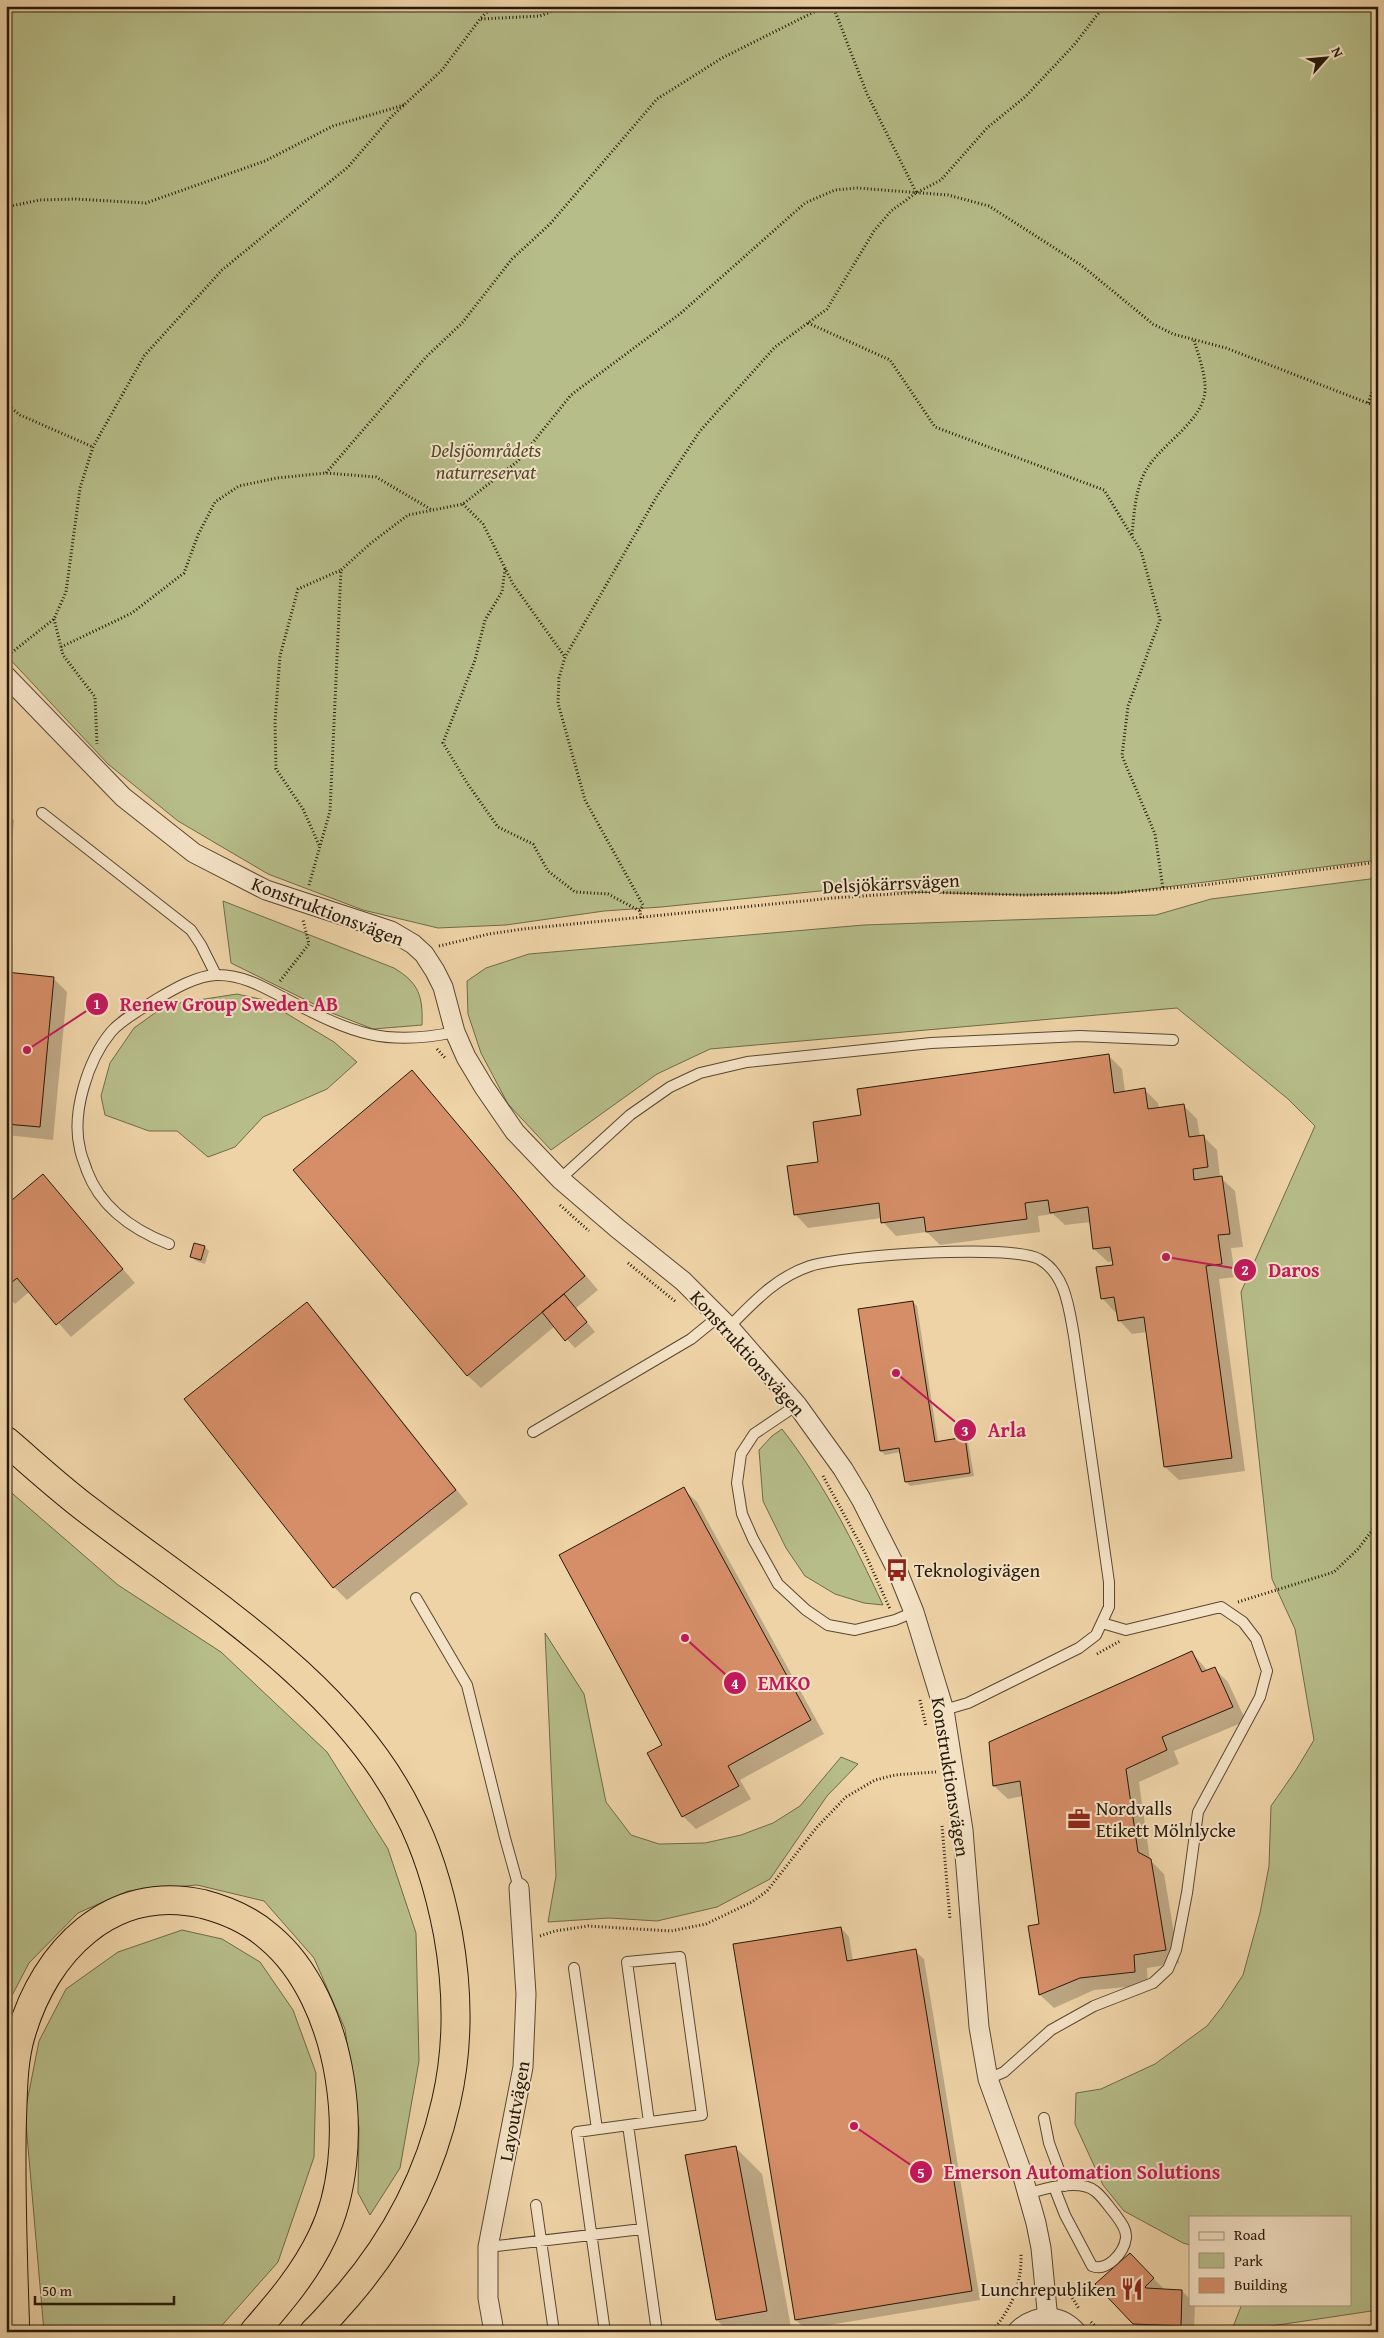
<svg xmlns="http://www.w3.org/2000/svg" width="1384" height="2338" font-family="'Gentium Book Plus',serif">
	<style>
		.green { fill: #b6bd89; stroke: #6e6b48 }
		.shadow { fill: #0003 }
		.building { fill: #d68e68; stroke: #261908 }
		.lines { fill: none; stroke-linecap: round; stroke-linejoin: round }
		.service-casing { stroke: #584830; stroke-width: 12 }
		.minor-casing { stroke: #584830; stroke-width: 21 }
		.tertiary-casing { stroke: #584830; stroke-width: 26 }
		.motorway-casing { stroke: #261908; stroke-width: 30 }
		.path { stroke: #261908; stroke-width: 3; stroke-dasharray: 1 2.5; stroke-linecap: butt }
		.service { stroke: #f4e2c6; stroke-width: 10 }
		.minor { stroke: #f4e2c6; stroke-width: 19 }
		.tertiary { stroke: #f4e2c6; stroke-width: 24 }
		.motorway { stroke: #eed3a7; stroke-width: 28 }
		.labels { text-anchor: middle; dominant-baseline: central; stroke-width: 4; stroke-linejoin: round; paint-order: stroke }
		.park-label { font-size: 19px; font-style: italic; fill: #514a2f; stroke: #f4e2c6 }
		.street-label { font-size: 19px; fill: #261908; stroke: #f4e2c6 }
		.poi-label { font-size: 19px; fill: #261908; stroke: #f4e2c6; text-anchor: start }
		.leader { fill: none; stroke: #c2185b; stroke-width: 2 }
		.callout-dot { fill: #c2185b; stroke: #f4e2c6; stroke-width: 2 }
		.mark-label { font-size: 15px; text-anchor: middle; font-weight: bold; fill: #fff }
		.callout-label { font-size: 20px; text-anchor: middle; font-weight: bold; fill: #c2185b; stroke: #f4e2c6; stroke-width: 4; stroke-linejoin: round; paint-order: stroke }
	</style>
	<rect width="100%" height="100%" fill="#eed3a7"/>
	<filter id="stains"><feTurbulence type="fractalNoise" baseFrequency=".004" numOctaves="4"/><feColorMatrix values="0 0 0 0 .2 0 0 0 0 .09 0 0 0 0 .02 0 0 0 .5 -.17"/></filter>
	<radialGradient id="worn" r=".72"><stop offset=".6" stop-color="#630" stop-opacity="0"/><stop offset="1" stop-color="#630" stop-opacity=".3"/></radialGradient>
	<path class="green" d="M6 6H1378V860L1119 893 1025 895 830 890 661 907 604 911 506 925 438 928 363 910 268 874 178 821 108 764 6 655Z
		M1378 878V2310L1231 2332 1242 2304H1350V2217H1190V2245L1183 2243 1124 2211 1103 2185 1075 2124 1076 2093 1101 2089 1155 2064 1207 2026 1222 2007 1243 1975 1260 1913 1269 1866 1271 1806 1296 1770 1314 1740 1295 1629 1272 1579 1241 1292 1315 1126 1288 1099 1177 1008 710 1049 657 1074 551 1150 508 1104 481 1053 468 1014 467 981 486 968 529 954 864 925 1156 915 1211 899Z
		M223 901 394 968C419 983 423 996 422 1025L373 1029 332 1013 231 963Z
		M237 994 264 1000 334 1042 357 1062 327 1089 263 1117 235 1147 208 1157 177 1131H149L105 1115 101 1096 110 1063 134 1028 166 1005Z
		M782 1429C824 1483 854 1543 883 1605L864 1603 835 1594 805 1576 786 1548 763 1501 759 1450 772 1436Z
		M6 1488 118 1585 221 1652 327 1752 388 1849 416 1933 419 2061 400 2168 370 2215 358 2193 359 2128 345 2029 314 1958 264 1901 197 1885 128 1891 78 1913 29 1963 6 2007Z
		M545 1633 584 1694 606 1802 631 1835 659 1844 705 1843 741 1835 773 1823 800 1806 841 1757 858 1764 827 1796 770 1879 717 1907 657 1921 609 1918 548 1922 556 1876Z
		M182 1930 222 1939 260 1962 293 2010 316 2073 314 2157 278 2262 217 2331 44 2332 25 2112 39 2041 66 1989 118 1952Z"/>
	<path class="shadow" d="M6 812 14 820 6 901Z
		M6 973 53 978 67 992 53 1140 6 1135Z
		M1109 1056 1122 1069 1125 1092 1145 1090 1158 1103 1159 1109 1184 1106 1197 1119 1200 1137 1203 1136 1217 1150 1220 1177 1235 1191 1243 1247 1231 1248 1235 1277 1219 1279 1245 1471 1179 1480 1165 1467 1147 1332 1132 1334 1119 1320 1118 1311 1115 1312 1102 1298 1114 1266V1261L1108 1262 1094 1249 1091 1222 1065 1225 1053 1214 1038 1216 1040 1232 940 1245 927 1232 896 1236 883 1222 882 1218 808 1228 795 1214 820 1163 862 1117Z
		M412 1071 598 1290 576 1308 595 1332 575 1348 555 1326 481 1388 467 1375Z
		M43 1176 135 1283 71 1337 30 1291 15 1304 6 1296V1207Z
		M195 1244 205 1247 209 1251 205 1264 196 1261 192 1257Z
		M913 1302 917 1306 938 1442 964 1438 968 1442 974 1476 910 1486 906 1482 901 1452 885 1455 881 1451Z
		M307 1304 320 1317 468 1504 347 1600 334 1587Z
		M683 1489 697 1502 824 1734 740 1780 751 1799 696 1829 683 1816 664 1746Z
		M1192 1653 1208 1671 1214 1668 1228 1682 1246 1721 1174 1751 1179 1764 1139 1782 1150 1860 1164 1874 1179 1963 1147 1968 1148 1985 1094 1990 1054 2008 1040 1995 1030 1927 1041 1925 1023 1796 1008 1799 994 1786 990 1743Z
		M841 1928 849 1937 853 1961 915 1951 924 1959 980 2300 805 2329 796 2320Z
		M735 2147 762 2174 792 2332H729L717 2320Z
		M1143 2268 1165 2290 1182 2291 1190 2299V2304H1195L1194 2332H1143L1097 2284Z"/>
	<path class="building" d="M6 972 54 977 40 1127 6 1124Z
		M1109 1054 1114 1093 1145 1088 1148 1109 1184 1104 1189 1137 1204 1135 1208 1167 1193 1169 1194 1180 1222 1176 1230 1234 1218 1235 1222 1264 1206 1266 1232 1458 1164 1467 1144 1317 1118 1321 1114 1297 1101 1299 1096 1267 1113 1265 1110 1247 1093 1249 1088 1207 1050 1213 1048 1200 1025 1203 1027 1219 926 1232 924 1217 881 1223 879 1203 794 1215 787 1166 818 1162 813 1122 861 1115 857 1089Z
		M412 1070 585 1276 467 1376 293 1170Z
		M43 1174 123 1269 56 1325 17 1278 6 1287V1205Z
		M194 1243 205 1246 201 1260 190 1257Z
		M564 1294 587 1322 565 1341 542 1312Z
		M913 1301 935 1442 965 1437 970 1473 905 1482 899 1448 880 1451 858 1309Z
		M307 1302 456 1490 333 1588 184 1399Z
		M684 1487 811 1720 728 1766 739 1786 682 1817 647 1753 662 1745 559 1555Z
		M1192 1651 1202 1672 1215 1667 1233 1707 1162 1737 1167 1750 1126 1769 1138 1852 1151 1859 1166 1950 1134 1955 1135 1972 1080 1978 1039 1995 1028 1926 1039 1924 1020 1781 993 1786 989 1742Z
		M841 1927 847 1961 916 1949 972 2291 795 2320 733 1944Z
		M736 2146 767 2311 716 2320 685 2155Z
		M1130 2253 1154 2278 1145 2287 1146 2288 1182 2290 1181 2326 1133 2324 1095 2284Z"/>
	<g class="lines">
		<defs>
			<path id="service" d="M42 813 191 930 201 945 216 975
				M560 1179 630 1115 670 1087 700 1073 747 1062 931 1043 1080 1036 1173 1040
				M169 1244C133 1230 101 1208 87 1171 85 1164 81 1156 80 1149 71 1113 88 1060 111 1032 122 1019 142 1009 157 999 174 989 196 976 216 975 243 974 267 989 290 1001 352 1033 385 1047 455 1032
				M729 1327C753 1303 776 1277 810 1266 845 1255 1009 1244 1039 1259 1066 1274 1069 1309 1074 1336L1109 1582V1607L1096 1635 1079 1648 968 1703 944 1710
				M797 1405 754 1434 741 1454 737 1483 742 1514 753 1539 778 1584 806 1610 828 1625 855 1630 895 1620 914 1612
				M533 1432 691 1339 718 1317
				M416 1598 467 1685 505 1838 519 1888
				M574 1968 597 2129
				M988 2079 1004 2072 1051 2030 1094 2006 1153 1983 1168 1969 1176 1950 1187 1893 1198 1812 1260 1697 1267 1671 1256 1639 1243 1622 1221 1607 1126 1630 1102 1623
				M1044 2118 1049 2143 1065 2186
				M628 2125 657 2332
				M1028 2194C1044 2188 1080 2179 1095 2191 1102 2196 1109 2207 1115 2214 1120 2221 1127 2229 1126 2238 1124 2253 1107 2272 1092 2266L1065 2215 1054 2187
				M536 2205 554 2332
				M488 2247 642 2229
				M605 2332 577 2132 702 2115 680 1957 627 1962 649 2122"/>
			<path id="minor" d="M6 676 123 797 194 853 266 890 391 931 413 944 424 954 435 971 443 987 455 1032 466 1057 484 1087 515 1132 560 1179 617 1228 683 1281 729 1327 797 1405 843 1469 861 1499 897 1570 914 1612 944 1710 963 1830 979 2027 988 2079 1021 2170 1036 2223 1041 2248 1048 2320
				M494 2332 488 2298V2247L523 2067 526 1994 519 1888"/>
			<path id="tertiary" d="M1020 2332C1036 2317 1057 2316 1073 2332"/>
			<path id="motorway" d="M6 1441C33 1464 60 1489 88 1510 199 1596 344 1682 408 1812 428 1850 440 1892 448 1934 458 1990 459 2046 446 2102 430 2173 396 2239 348 2295 337 2307 326 2321 314 2332
				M15 2325C13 2256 10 2187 12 2118 13 2091 13 2060 21 2034 45 1951 111 1883 203 1904 226 1910 251 1921 269 1937 345 2000 364 2152 322 2237 305 2273 280 2302 254 2332"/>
		</defs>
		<use href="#service" class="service-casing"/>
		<use href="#minor" class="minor-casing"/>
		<use href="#tertiary" class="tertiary-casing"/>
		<use href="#motorway" class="motorway-casing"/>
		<path class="path" d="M833 6 867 94 916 192
			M481 19 540 16 565 6
			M6 207 40 200 75 199 146 203 265 161 333 126 404 105
			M808 323 890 360 935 427 1104 490 1141 551 1160 620 1128 706 1122 756 1155 834 1163 889
			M1368 403 1378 377
			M6 404 20 415 93 447
			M326 473 426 357 462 323 512 259 550 224 657 99 722 58 826 6
			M463 504 483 524 513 584 565 657
			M1132 534C1134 515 1135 492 1144 474 1158 444 1208 421 1205 385 1204 370 1198 354 1194 340
			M505 569 502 592 485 620 475 660 443 743 467 783 498 827 533 844 548 871 575 892 608 894 640 911
			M54 619 63 655 95 697 97 744
			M61 647 132 613 184 573 198 535 215 502 239 486 277 478 326 473 376 477 432 510
			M6 657 54 619 66 592 80 488 93 447 144 356 222 270 348 167 391 117 442 70 480 19 493 6
			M319 845 303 809 276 769 275 722 280 656 298 589 341 570
			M309 885 330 811 341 570 371 543 408 515 463 504 518 461 571 395 681 313 805 203 835 190 857 188 948 195 989 206 1081 265 1153 324 1173 334 1226 348 1378 407
			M641 918 640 911 643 905 585 800 558 703 559 678 565 657 657 496 700 431 775 347 827 309 874 231 891 211 916 193 941 180 987 128 1025 97 1074 45 1104 6
			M439 946 489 934 523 929 833 898 923 892 1023 895 1115 893 1204 885 1378 862
			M280 981 309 944 303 920
			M437 1049 446 1059
			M560 1205 589 1231
			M628 1263 676 1302
			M823 1476 864 1551 890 1609
			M1238 1602 1334 1572 1358 1549 1378 1523
			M1097 1654 1120 1641
			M920 1700 926 1726
			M942 1826 950 1919
			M540 1936 555 1931 588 1926 671 1931 706 1924 752 1902 767 1891 817 1827 846 1797 875 1780 895 1775 936 1772
			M1064 2294H1070L1079 2309
			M1091 2322 1102 2332
			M991 2332C1012 2309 1022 2284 1021 2253
			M1334 2332 1378 2325"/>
		<use href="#service" class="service"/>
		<use href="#minor" class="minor"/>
		<use href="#tertiary" class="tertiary"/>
		<use href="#motorway" class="motorway"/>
	</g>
	<defs>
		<symbol id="bus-bare" viewBox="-9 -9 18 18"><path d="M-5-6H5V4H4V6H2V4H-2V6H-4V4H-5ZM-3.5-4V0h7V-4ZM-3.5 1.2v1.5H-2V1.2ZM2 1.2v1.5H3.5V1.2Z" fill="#8f2418" stroke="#f4e2c6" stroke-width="2.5" paint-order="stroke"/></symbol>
		<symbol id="office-bare" viewBox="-9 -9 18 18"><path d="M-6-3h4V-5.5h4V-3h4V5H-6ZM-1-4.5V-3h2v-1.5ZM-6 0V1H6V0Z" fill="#8f2418" stroke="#f4e2c6" stroke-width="2.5" paint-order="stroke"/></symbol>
		<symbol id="restaurant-bare" viewBox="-9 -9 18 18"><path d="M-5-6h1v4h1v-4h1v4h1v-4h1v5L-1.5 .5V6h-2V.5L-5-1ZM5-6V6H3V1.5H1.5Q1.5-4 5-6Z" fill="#8f2418" stroke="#f4e2c6" stroke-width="2.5" paint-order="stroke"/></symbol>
	</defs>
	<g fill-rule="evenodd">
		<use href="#bus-bare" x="881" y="1554" width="32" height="32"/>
		<use href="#office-bare" x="1063" y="1803" width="32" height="32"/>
		<use href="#restaurant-bare" x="1116" y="2273" width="32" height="32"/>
	</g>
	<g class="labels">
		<g class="park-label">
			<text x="486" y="450">Delsjöområdets<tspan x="486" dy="22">naturreservat</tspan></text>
		</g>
		<g class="street-label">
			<text transform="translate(891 883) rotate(-3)">Delsjökärrsvägen</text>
			<text transform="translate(328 911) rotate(21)">Konstruktionsvägen</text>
			<text transform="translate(748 1353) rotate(48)">Konstruktionsvägen</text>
			<text transform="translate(951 1777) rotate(81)">Konstruktionsvägen</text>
			<text transform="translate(514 2111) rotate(-80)">Layoutvägen</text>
		</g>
		<g class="poi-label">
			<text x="914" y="1570">Teknologivägen</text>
			<text x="1096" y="1808">Nordvalls<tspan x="1096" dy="22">Etikett Mölnlycke</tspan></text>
			<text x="1116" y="2289" text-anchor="end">Lunchrepubliken</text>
		</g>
	</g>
	<path class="leader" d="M27 1050L97 1004M1166 1257L1245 1270M896 1373L965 1430M685 1638L735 1683M854 2126L921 2172"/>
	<g class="callout-dot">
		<circle cx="27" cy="1050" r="5"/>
		<circle cx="1166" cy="1257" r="5"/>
		<circle cx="896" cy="1373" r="5"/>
		<circle cx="685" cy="1638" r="5"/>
		<circle cx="854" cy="2126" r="5"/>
		<circle cx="97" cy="1004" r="12"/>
		<circle cx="1245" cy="1270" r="12"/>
		<circle cx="965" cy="1430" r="12"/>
		<circle cx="735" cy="1683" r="12"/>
		<circle cx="921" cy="2172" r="12"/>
	</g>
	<g class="mark-label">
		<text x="97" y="1009">1</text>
		<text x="1245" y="1275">2</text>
		<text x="965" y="1436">3</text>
		<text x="735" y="1689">4</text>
		<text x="921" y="2178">5</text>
	</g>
	<g class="callout-label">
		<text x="229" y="1011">Renew Group Sweden AB</text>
		<text x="1294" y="1277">Daros</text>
		<text x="1007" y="1437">Arla</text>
		<text x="784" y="1690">EMKO</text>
		<text x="1082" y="2179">Emerson Automation Solutions</text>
	</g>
	<rect width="1384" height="2338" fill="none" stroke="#eed3a7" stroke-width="25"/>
	<rect x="8" y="8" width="1369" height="2323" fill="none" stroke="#261908" stroke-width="2.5"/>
	<rect x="12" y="12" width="1359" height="2313" fill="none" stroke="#261908"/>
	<rect x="1189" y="2216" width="162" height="90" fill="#f4e2c6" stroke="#a2927a"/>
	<rect x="1199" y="2232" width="25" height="8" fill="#f4e2c6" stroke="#a2927a"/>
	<text x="1234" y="2240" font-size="15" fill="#261908">Road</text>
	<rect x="1199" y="2253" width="25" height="15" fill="#b6bd89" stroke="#a2927a"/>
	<text x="1234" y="2266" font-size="15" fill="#261908">Park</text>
	<rect x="1199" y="2278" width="25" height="15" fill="#d68e68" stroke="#a2927a"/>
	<text x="1234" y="2290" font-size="15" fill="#261908">Building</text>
	<g transform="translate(1326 58) rotate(63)" stroke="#f4e2c6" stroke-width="4" paint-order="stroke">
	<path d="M0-4L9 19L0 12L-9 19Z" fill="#261908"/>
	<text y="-8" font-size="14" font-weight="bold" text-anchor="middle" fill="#261908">N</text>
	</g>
	<path d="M35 2296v8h139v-8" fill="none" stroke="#261908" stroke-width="2.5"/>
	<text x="42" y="2296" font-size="15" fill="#261908" stroke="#f4e2c6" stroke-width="4" paint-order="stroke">50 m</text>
	<rect width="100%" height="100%" filter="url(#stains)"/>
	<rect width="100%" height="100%" fill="url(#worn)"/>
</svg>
